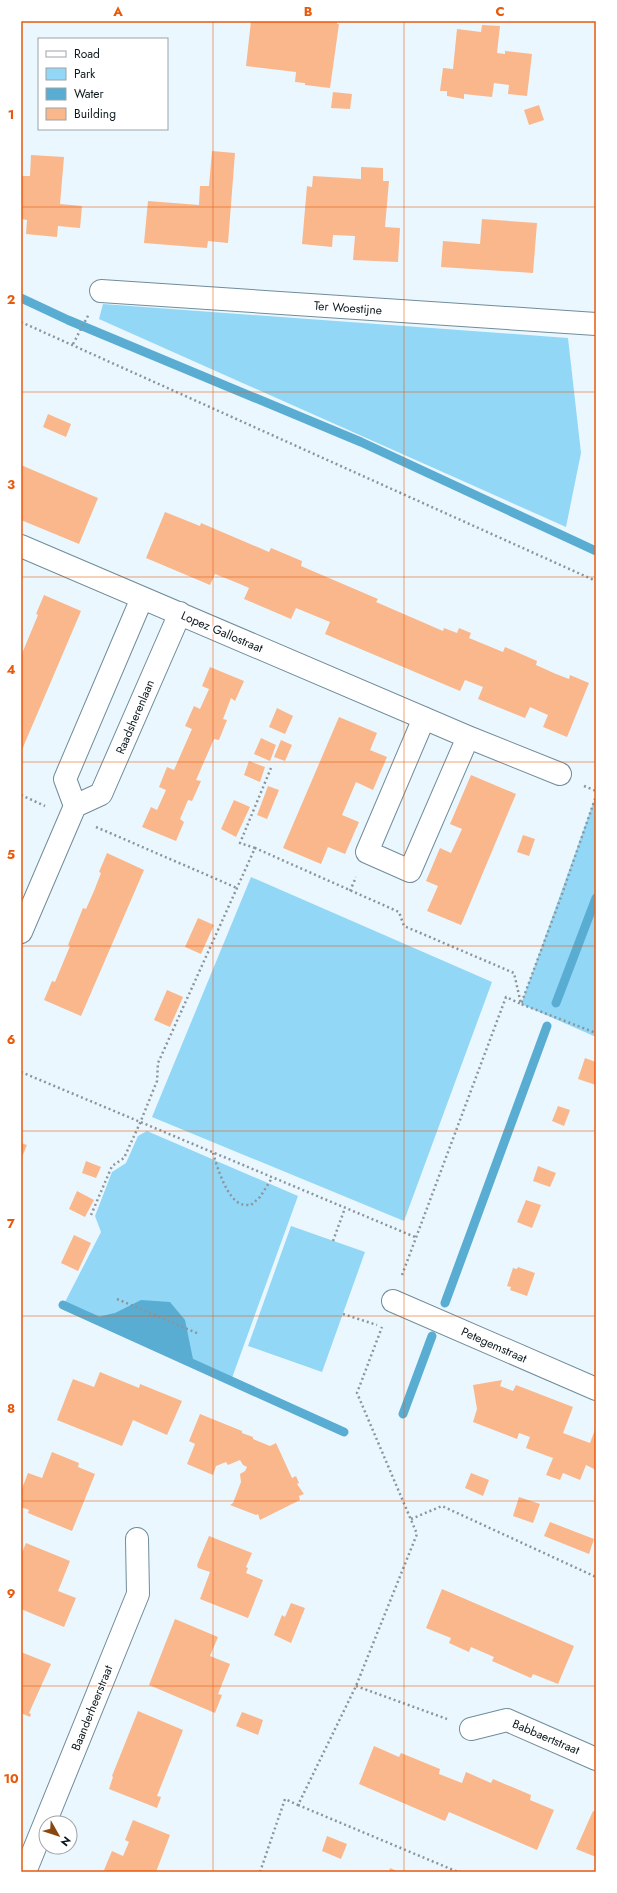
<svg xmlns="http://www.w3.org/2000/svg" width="617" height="1893" font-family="Jost,sans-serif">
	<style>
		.green { fill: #93d7f7 }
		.water { fill: #5aadd2 }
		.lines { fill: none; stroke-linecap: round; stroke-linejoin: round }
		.stream { stroke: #5aadd2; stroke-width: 9 }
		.building { fill: #fab78b }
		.street-casing { stroke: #708c9a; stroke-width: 24 }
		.path { stroke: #8a969c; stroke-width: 2.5; stroke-dasharray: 2 3; stroke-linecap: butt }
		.street { stroke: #fff; stroke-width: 22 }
		.grid { fill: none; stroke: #e8590c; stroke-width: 1; stroke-opacity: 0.55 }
		.labels { text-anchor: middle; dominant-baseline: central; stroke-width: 3; stroke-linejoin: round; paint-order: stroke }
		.street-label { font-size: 12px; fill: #0d181d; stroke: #fff }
		.neatline { fill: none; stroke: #e8590c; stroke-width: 1.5 }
		.grid-label { font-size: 13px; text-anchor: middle; font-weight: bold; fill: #e8590c }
	</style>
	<rect width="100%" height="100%" fill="#ebf7fe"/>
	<path class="green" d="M103 304 568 338 581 453 566 527 99 319Z
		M596 795V1037L521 1004Z
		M251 877 492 982 404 1221 152 1117Z
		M147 1131 298 1196 232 1378 65 1302 101 1232 95 1216 112 1172 126 1163 138 1136Z
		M291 1226 365 1252 322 1372 248 1346Z"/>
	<path class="water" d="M141 1300 170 1302 185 1320 194 1364 93 1318 115 1313Z"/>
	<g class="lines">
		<path class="stream" d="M21 298 68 320 361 442 596 551
			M556 1003 596 898
			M445 1303 547 1026
			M63 1305 344 1432
			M403 1414 432 1336"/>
	</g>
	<path class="building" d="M251 21H337V24H339L330 88 305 85V83L295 82 296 72 246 66Z
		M482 25 500 26 497 53 505 54V51L532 54 527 96 508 94 509 85 494 83 492 97 464 94V99L447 96V91H440L443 68 453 69 457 29 481 32Z
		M333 92 352 94 350 109 331 108Z
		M539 105 544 120 529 125 524 110Z
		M212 151 235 153 228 243 208 241 207 248 144 243 148 201 199 205 200 186H209Z
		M31 155 64 157 60 204 82 206 80 228 58 226 57 237 26 234 27 220 21 219V176H30Z
		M361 167 383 168V181H389L385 227 400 228 398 262 353 260 355 236 333 235 332 247 302 244 307 186 312 187 313 176 361 179Z
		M482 219 537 223 533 273 441 267 443 241 480 244Z
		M48 414 71 424 66 437 43 427Z
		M21 465 98 498 79 544 21 520Z
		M165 512 200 526 201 523 269 552 271 548 302 561 301 566 378 599 376 602 443 631 444 628 457 633 459 628 471 633 469 638 503 652 505 647 537 661 536 665 556 674 569 679 570 675 589 683 567 737 543 727 548 715 530 707 525 718 478 699 483 687 465 680 460 691 325 634 330 622 296 608 291 619 244 599 249 588 240 584 215 574 210 585 146 558Z
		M44 595 81 611 21 752V656L38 615 36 614Z
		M210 667 244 681 235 701 231 698 223 719 227 720 219 740 214 739 196 780 201 781 192 801 188 800 180 819 184 822 176 841 142 827 151 807 157 810 166 790 159 787 167 767 174 770 192 729 185 726 194 706 200 709 209 689 202 686Z
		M277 708 293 716 285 734 269 727Z
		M339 717 377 733 370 750 387 757 373 790 356 782 342 815 359 822 345 854 328 847 321 864 283 848Z
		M261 738 276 745 270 761 254 754Z
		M281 740 292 745 285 761 274 757Z
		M249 761 265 767 260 782 244 775Z
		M471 775 516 794 461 925 427 911 438 886 426 881 440 848 451 853 462 829 450 824Z
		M268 786 279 790 267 819 257 815Z
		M234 800 250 807 236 837 221 829Z
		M523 835 535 839 529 856 517 852Z
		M107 853 144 870 81 1016 44 1000 52 981 55 982 70 946 68 945 83 908 86 909 94 891 101 873 99 872Z
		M198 918 214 925 201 954 185 947Z
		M167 990 183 997 170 1027 154 1020Z
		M585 1058 596 1062V1085L578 1079Z
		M558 1106 570 1110 564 1126 552 1121Z
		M21 1143 27 1145 21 1159Z
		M86 1161 101 1167 96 1178 82 1173Z
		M538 1166 556 1173 550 1187 533 1181Z
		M77 1191 94 1200 85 1217 69 1209Z
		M526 1200 541 1205 532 1228 517 1222Z
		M74 1235 91 1243 78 1271 61 1263Z
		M518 1267 535 1273 527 1296 510 1290 511 1287 507 1286 513 1268 517 1269Z
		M100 1372 139 1388 140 1384 182 1401 167 1435 133 1420 122 1446 57 1420 73 1379 94 1387Z
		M502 1380 500 1386 513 1391 516 1385 573 1407 563 1433 590 1443 596 1427V1470L586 1465 580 1480 563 1473 560 1480 546 1475 553 1458 526 1448 530 1437 519 1433 517 1439 473 1422 477 1409 473 1385Z
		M200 1414 242 1431V1433L253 1437V1439L270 1446 276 1443 292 1478 296 1476 299 1483 297 1484 304 1494 299 1496 300 1500 260 1520 258 1514 256 1515 230 1505 233 1503 241 1482 240 1474 245 1471 247 1467 243 1465 240 1460 228 1465 226 1462 216 1466 213 1475 187 1464 195 1444 189 1441Z
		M52 1452 79 1463 78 1467 95 1474 72 1531 28 1513 29 1510 21 1507V1491L28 1473 42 1478Z
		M471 1473 489 1480 483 1496 465 1488Z
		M519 1497 540 1504 533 1523 513 1516Z
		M550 1522 594 1539 589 1554 544 1536Z
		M209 1536 252 1553 246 1567 248 1568 246 1573 263 1580 248 1618 200 1599 210 1572 198 1568 197 1565Z
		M26 1543 70 1561 58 1591 76 1598 64 1627 21 1609V1555Z
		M442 1589 574 1646 558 1684 533 1674 531 1678 492 1661 494 1657 471 1647 469 1652 449 1643 451 1638 426 1628Z
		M291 1603 305 1608 291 1643 274 1635 282 1615 285 1617Z
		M175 1619 218 1637 210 1656 230 1664 218 1694 222 1695 215 1713 149 1685Z
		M21 1652 51 1664 29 1713 31 1714 30 1717 21 1713Z
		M138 1711 183 1730 157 1796 161 1797 157 1808 109 1789 113 1777 112 1776Z
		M242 1712 263 1720 258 1735 236 1726Z
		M374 1746 399 1757 401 1753 440 1769 439 1774 462 1783 466 1772 491 1783 493 1779 531 1795 530 1800 554 1810 537 1850 449 1812 445 1821 359 1784Z
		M593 1811 596 1812V1857L576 1849Z
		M133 1820 170 1835 156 1872H110L104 1870 112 1851 123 1856 129 1842 125 1840Z
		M327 1836 347 1844 341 1859 322 1851Z
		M390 1868 399 1872H389Z"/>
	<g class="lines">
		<defs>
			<path id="street" d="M101 291 596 324
				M21 546 468 737 560 774
				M424 718 367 852 410 871 468 737
				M75 806 65 779 142 598
				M21 932 75 806 101 794 180 613
				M393 1301 596 1389
				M471 1729 507 1720 596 1759
				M25 1872 138 1594 137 1539"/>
		</defs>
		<use href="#street" class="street-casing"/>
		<path class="path" d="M21 322 596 581
			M73 344 89 314
			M584 786 596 791
			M21 795 45 806
			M96 827 237 888
			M255 848 240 843 271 768
			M350 891 356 877
			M21 1072 415 1237
			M213 1153C217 1167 227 1199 241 1204 244 1205 248 1205 251 1205L260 1197 272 1178
			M91 1215 112 1166 124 1158 140 1123 157 1081 158 1063 255 848 399 912 404 926 514 973 521 1004 596 1033
			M333 1241 345 1208
			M402 1275 506 997 521 1004 561 897 596 796
			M117 1299 199 1334
			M343 1314 377 1325
			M411 1519 442 1506 596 1577
			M356 1686 447 1719
			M298 1805 458 1872
			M260 1872 285 1799 298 1805 356 1686 417 1534 357 1393 382 1327"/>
		<use href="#street" class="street"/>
	</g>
	<path class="grid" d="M213 21V1872M404 21V1872M21 207H596M21 392H596M21 577H596M21 762H596M21 946H596M21 1131H596M21 1316H596M21 1501H596M21 1686H596"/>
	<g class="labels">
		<g class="street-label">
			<text transform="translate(348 308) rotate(4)">Ter Woestijne</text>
			<text transform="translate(222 632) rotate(23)">Lopez Gallostraat</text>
			<text transform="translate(135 717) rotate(-67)">Raadsherenlaan</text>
			<text transform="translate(494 1345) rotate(24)">Petegemstraat</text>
			<text transform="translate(92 1708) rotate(-68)">Baanderheerstraat</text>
			<text transform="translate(546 1737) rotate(23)">Babbaertstraat</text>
		</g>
	</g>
	<rect width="617" height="1893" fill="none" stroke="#ffffff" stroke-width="44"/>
	<rect x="38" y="38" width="130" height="92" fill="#ffffff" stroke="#9ea3a5"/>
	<rect x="46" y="51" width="20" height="6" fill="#ffffff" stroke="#9ea3a5"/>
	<text x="74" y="58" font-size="12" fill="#0d181d">Road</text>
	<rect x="46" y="68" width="20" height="12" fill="#93d7f7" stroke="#9ea3a5"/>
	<text x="74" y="78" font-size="12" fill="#0d181d">Park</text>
	<rect x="46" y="88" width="20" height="12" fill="#5aadd2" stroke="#9ea3a5"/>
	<text x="74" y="98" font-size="12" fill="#0d181d">Water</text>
	<rect x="46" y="108" width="20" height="12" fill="#fab78b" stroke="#9ea3a5"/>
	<text x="74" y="118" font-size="12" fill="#0d181d">Building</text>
	<g transform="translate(58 1835) rotate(129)"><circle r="19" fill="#ffffff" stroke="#9ea3a5"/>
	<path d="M0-3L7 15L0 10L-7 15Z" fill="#894812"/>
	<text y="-6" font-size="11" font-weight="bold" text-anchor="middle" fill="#0d181d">N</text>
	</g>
	<rect x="22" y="22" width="573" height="1849" class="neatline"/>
	<g class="grid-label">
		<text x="118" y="16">A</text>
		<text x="308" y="16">B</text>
		<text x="500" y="16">C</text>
		<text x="11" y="119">1</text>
		<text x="11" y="304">2</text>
		<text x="11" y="489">3</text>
		<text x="11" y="674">4</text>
		<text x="11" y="859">5</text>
		<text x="11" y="1044">6</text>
		<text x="11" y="1228">7</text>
		<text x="11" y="1413">8</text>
		<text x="11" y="1598">9</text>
		<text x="11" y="1783">10</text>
	</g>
</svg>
